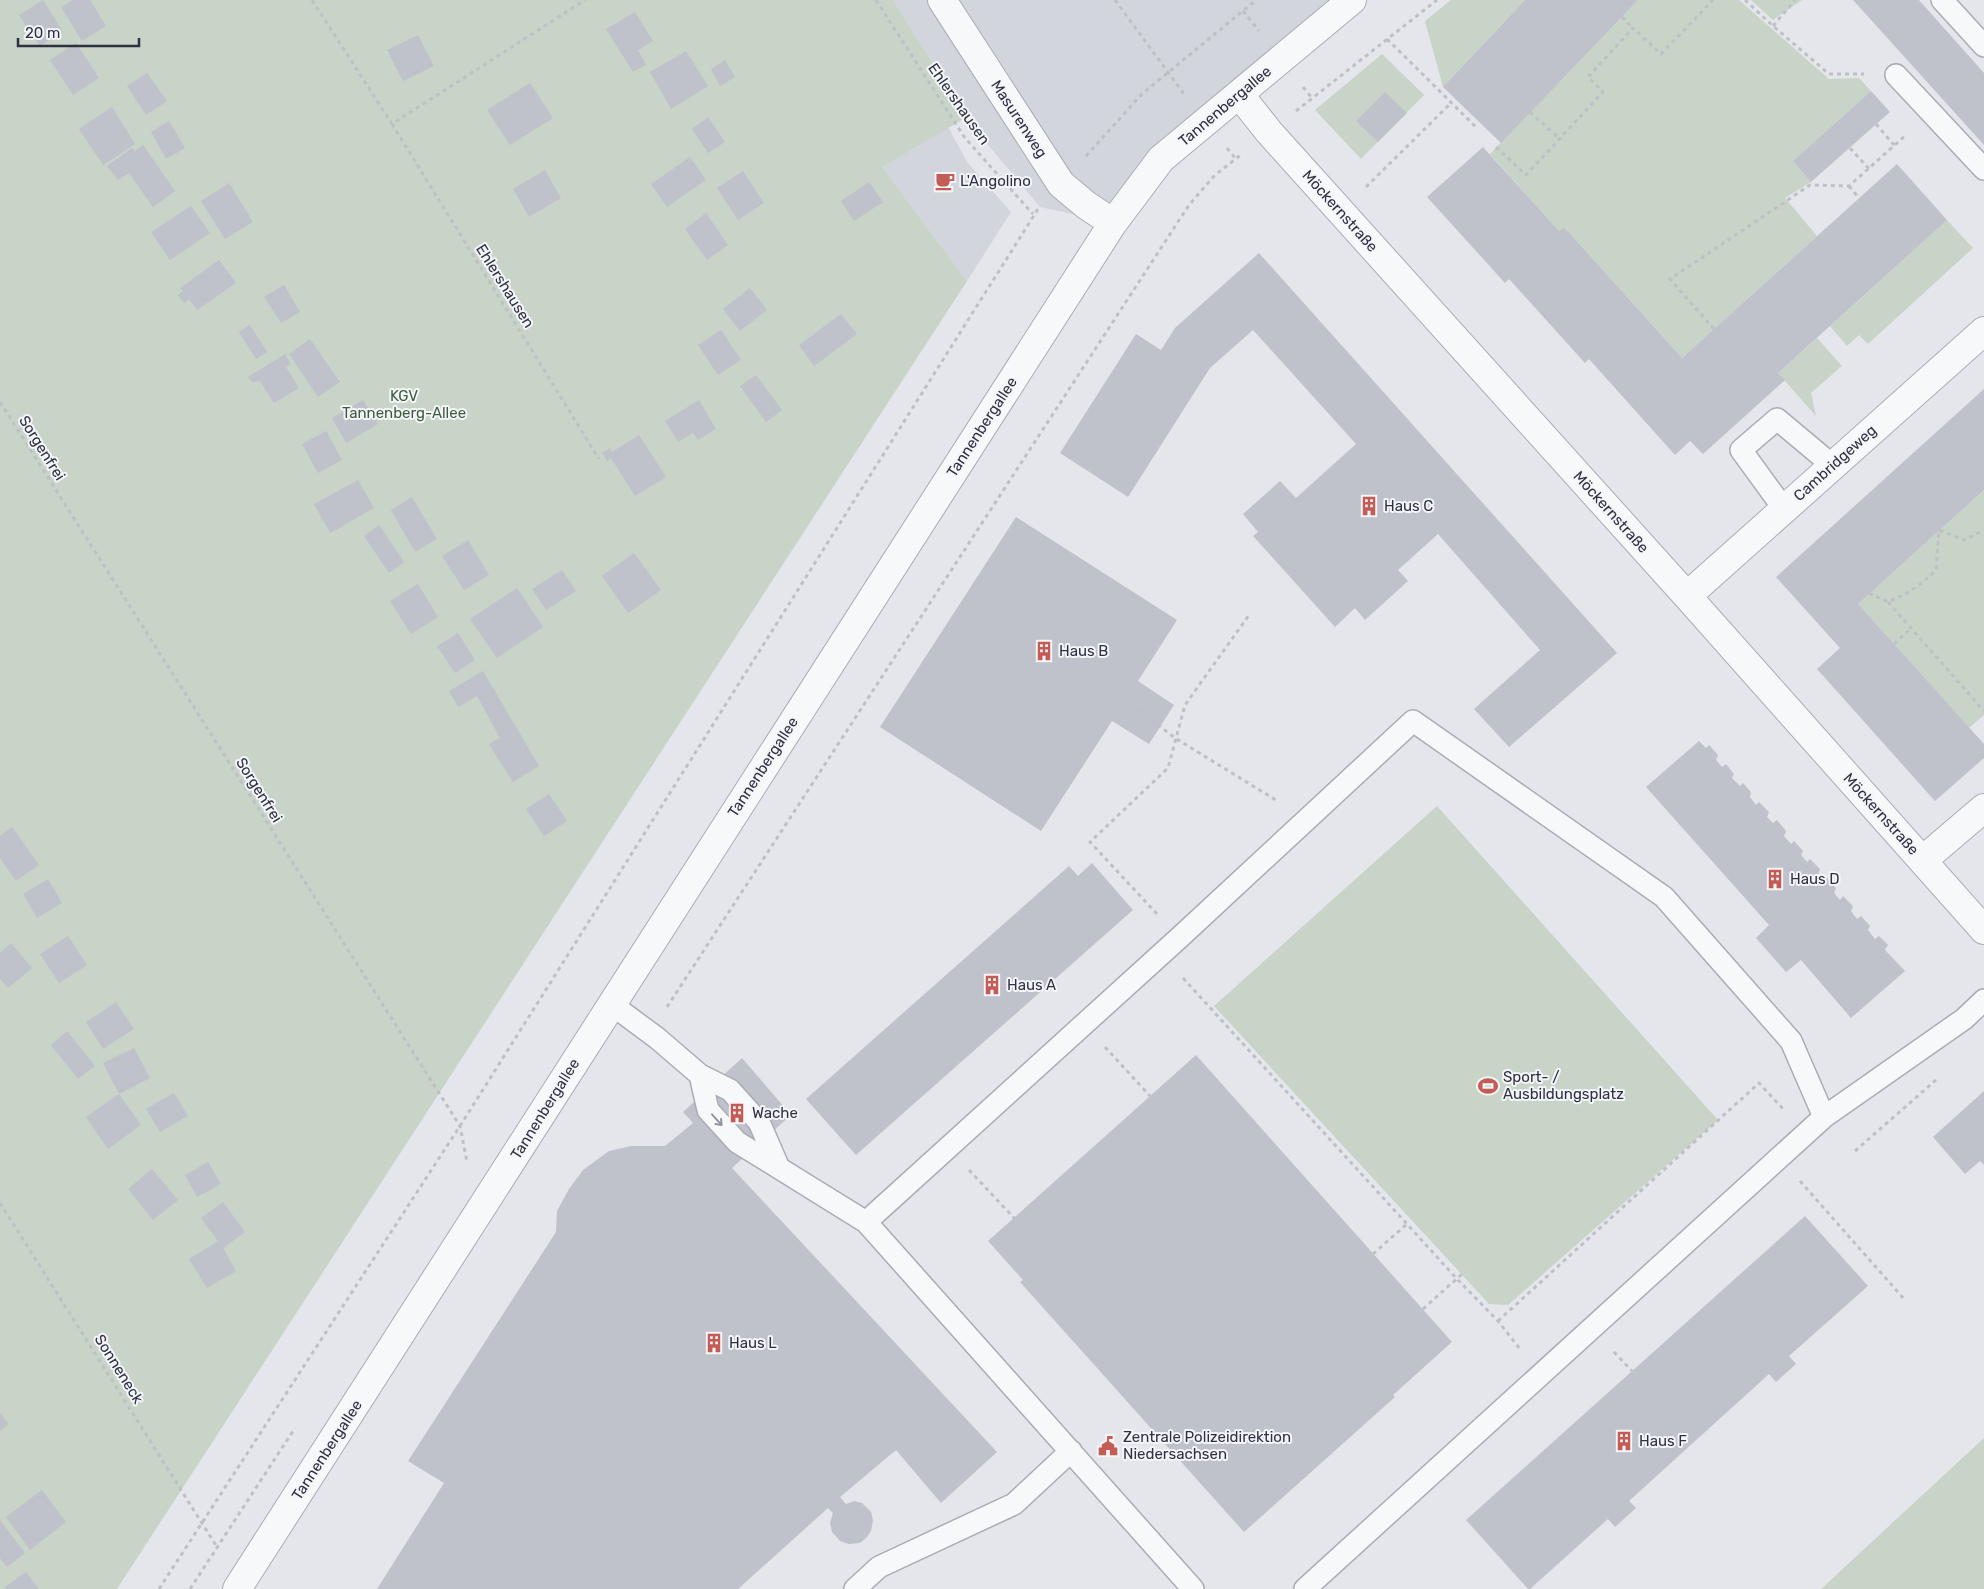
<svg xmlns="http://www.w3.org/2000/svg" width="1984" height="1589" font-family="Rubik,sans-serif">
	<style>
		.built { fill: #d3d5dd }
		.green { fill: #c7d4c7 }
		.building { fill: #bfc1cb }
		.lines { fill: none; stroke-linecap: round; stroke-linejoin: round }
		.lane-casing { stroke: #aaacb5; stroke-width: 24 }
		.street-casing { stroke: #aaacb5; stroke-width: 30 }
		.path { stroke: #bfc0c6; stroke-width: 3; stroke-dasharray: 4 4; stroke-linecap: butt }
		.lane { stroke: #f7f8fa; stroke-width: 21 }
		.street { stroke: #f7f8fa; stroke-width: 28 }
		.oneway { stroke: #92949e }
		.labels { text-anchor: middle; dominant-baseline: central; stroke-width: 4; stroke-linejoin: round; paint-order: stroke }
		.street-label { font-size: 15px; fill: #2e3142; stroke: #f4f5f8 }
		.poi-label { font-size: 15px; fill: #2e3142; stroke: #f4f5f8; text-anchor: start }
		.park-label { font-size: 15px; fill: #3c5d3d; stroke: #f4f5f8 }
	</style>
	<rect width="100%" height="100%" fill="#e5e6eb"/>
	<path class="built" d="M893 0H1352L1239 94 1113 223 1040 207 974 128Z
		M948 127 967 162 1011 212 967 281 882 167Z"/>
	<path class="green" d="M0 0H893L967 117 882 167 967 281 117 1589H0Z
		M1451 0H1525L1443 87 1425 21Z
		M1638 0H1739L1829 79 1859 78 1871 91 1793 161 1811 182 1785 198 1817 236 1682 358 1564 227 1559 231 1490 154Z
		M1751 0H1802L1773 20Z
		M1382 54 1424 95 1361 159 1315 110Z
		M1947 220 1973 248 1868 344 1859 335 1847 346 1830 326Z
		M1817 338 1842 366 1811 393 1816 416 1778 373Z
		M1984 490V715L1969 728 1858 604Z
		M1437 806 1718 1120 1508 1305 1489 1304 1214 1006Z
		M1984 1438V1589H1821Z"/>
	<path class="building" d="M43 0 63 32 40 46 19 15Z
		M73 0H90L106 26 82 41 61 7Z
		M1525 0H1638L1501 143 1443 87Z
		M1853 0H1919L1984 73V145Z
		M635 12 653 41 638 50 646 65 633 72 606 29Z
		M418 35 434 66 403 81 387 50Z
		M76 43 99 78 73 95 50 60Z
		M686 51 708 86 671 109 650 72Z
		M725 60 735 77 720 86 711 69Z
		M147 73 167 101 146 115 127 86Z
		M530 83 553 118 510 145 487 110Z
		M1871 91 1890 112 1811 182 1793 161Z
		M1385 92 1407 113 1378 142 1356 121Z
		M112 107 135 144 103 165 79 129Z
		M708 117 725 142 708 153 692 129Z
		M169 121 185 148 166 159 151 132Z
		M143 145 175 191 153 207 129 173 118 180 107 166 132 148 135 151Z
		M1483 147 1559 231 1564 227 1682 358 1897 164 1947 220 1778 373 1785 380 1703 454 1690 441 1675 455 1589 359 1585 363 1509 279 1505 283 1427 197Z
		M690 157 706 180 667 207 651 184Z
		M545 170 561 198 529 217 513 189Z
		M743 171 764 203 738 220 717 188Z
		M869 182 883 202 854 221 841 201Z
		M229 183 253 222 225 239 201 201Z
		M191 206 210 233 170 260 151 232Z
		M706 213 728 245 707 260 685 229Z
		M1259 253 1617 653 1509 747 1474 709 1540 650 1438 534 1398 570 1408 581 1365 620 1355 608 1335 627 1253 536 1258 532 1243 514 1280 481 1296 498 1356 444 1253 330 1210 368 1128 497 1060 453 1136 334 1161 350 1175 328Z
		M219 260 236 283 197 310 189 299 184 303 178 295 183 291 180 288Z
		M284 285 300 312 281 323 264 297Z
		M750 288 767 310 740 331 723 309Z
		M841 314 857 334 814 366 799 345Z
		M250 325 267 352 256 359 239 332Z
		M721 330 741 360 718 375 698 345Z
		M310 339 340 382 318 397 289 354Z
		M285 354 291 364 286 367 299 388 274 403 260 381 252 382 248 377Z
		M756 375 782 410 766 422 740 386Z
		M1984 389V490L1858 604 1984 744V758L1935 801 1817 669 1840 648 1776 577Z
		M363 400 378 424 346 443 332 418Z
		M699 400 716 429 698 440 693 433 678 442 665 421Z
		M326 431 342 460 318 473 302 444Z
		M639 435 666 477 635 496 611 458 607 461 602 453 610 448 612 452Z
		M358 480 374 508 330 533 314 504Z
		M412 497 437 539 415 552 391 510Z
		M1016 517 1177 620 1138 681 1174 705 1149 744 1112 721 1041 831 880 727Z
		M379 525 404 562 389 573 364 536Z
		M468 540 489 575 464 590 442 556Z
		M634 553 661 590 628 613 602 576Z
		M562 570 576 591 546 610 532 589Z
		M418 584 438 617 411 634 390 601Z
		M517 588 543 627 497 658 470 619Z
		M458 633 475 660 455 673 437 646Z
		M483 671 539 766 513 782 489 744 500 738 477 696 458 707 449 691Z
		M1699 741 1706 748 1709 745 1718 755 1716 760 1722 767 1726 764 1734 774 1732 778 1740 786 1743 783 1751 792 1750 797 1756 805 1759 802 1769 812 1767 817 1773 823 1777 820 1786 831 1784 836 1791 844 1794 841 1803 851 1801 855 1807 862 1810 859 1820 869 1818 875 1824 881 1827 878 1836 888 1834 893 1840 900 1843 896 1853 906 1851 911 1857 919 1861 916 1870 926 1868 930 1875 939 1879 936 1888 945 1885 950 1905 971 1851 1018 1801 960 1786 972 1756 938 1769 925 1646 787Z
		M549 794 567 821 544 836 526 809Z
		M12 827 39 865 16 881 0 858V836Z
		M1092 863 1133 910 856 1155 806 1099 1069 866 1078 876Z
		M48 879 62 903 37 918 23 894Z
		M68 936 87 965 59 983 40 954Z
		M11 943 32 968 8 988 0 979V953Z
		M116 1002 134 1029 103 1049 86 1022Z
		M67 1031 95 1066 78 1079 51 1045Z
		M134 1048 150 1078 119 1094 103 1063Z
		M1196 1055 1452 1342 1393 1395 1395 1397 1244 1532 1020 1282 1023 1280 988 1241Z
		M742 1058 791 1115 732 1168 997 1452 941 1503 896 1450 840 1497 846 1504 854 1501 862 1503 871 1512 873 1520 871 1531 867 1537 860 1543 849 1544 840 1541 832 1532 830 1523 833 1513 828 1508 738 1589H377L444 1483 408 1461 556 1232 557 1211 569 1189 583 1170 609 1151 631 1146H665L693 1123 683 1112Z
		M1984 1091V1165L1980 1161 1965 1174 1933 1137Z
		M174 1093 188 1116 160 1132 146 1109Z
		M119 1094 141 1125 108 1149 86 1117Z
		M208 1162 221 1184 197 1197 185 1175Z
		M152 1169 178 1200 153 1220 128 1189Z
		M223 1202 245 1232 223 1248 236 1271 207 1288 189 1259 218 1241 201 1218Z
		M1805 1216 1868 1286 1789 1356 1796 1364 1776 1382 1769 1374 1629 1501 1636 1508 1615 1527 1608 1519 1530 1589H1528L1466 1520Z
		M0 1413 9 1424 0 1431Z
		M42 1490 66 1522 30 1550 6 1517Z
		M0 1520 25 1553 7 1567 0 1558Z
		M26 1572 39 1589H6L5 1587Z"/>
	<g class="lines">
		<defs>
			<path id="lane" d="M1942 0 1984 46
				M1896 75 1984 169
				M1784 509 1741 450 1777 419 1832 465
				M611 1004 657 1038 700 1075 730 1090 759 1122 779 1168
				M700 1075 708 1110 737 1142 866 1222 1193 1589
				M866 1222 1179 938 1413 721 1664 897 1791 1041 1824 1117
				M855 1589 879 1567 1014 1504 1071 1451
				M1305 1589 1824 1117 1964 1019 1984 1000"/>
			<path id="street" d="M942 0 1061 184 1086 205 1113 223
				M1239 94 1269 132 1687 596 1984 930
				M1687 596 1984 331
				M1923 860 1984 808
				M237 1589 1113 223 1161 159 1352 0"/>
		</defs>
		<use href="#lane" class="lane-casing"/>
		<use href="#street" class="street-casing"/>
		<path class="path" d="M312 0 392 124 585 0
			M876 0 965 138 1033 214
			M1115 0 1184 94
			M1745 0 1773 26 1829 74H1864
			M1243 11 1259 31
			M1622 17 1633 28
			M1773 26 1795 0
			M1387 39 1478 129
			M1303 87 1312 98
			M1296 111 1437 0
			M1530 112 1560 139
			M392 124 599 459
			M1876 124 1894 145
			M1496 147 1526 175 1603 92 1588 77 1633 28 1661 54 1713 0
			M1227 148 1236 159
			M1850 148 1869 169
			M1086 156 1142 94 1256 0
			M1849 186 1859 198
			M1366 187 1451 103
			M1714 329 1670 279 1810 185 1849 186 1907 134
			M0 402 460 1126 467 1162
			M1869 593 1888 602C1907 594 1922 585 1936 570L1939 530 1964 540 1984 530
			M1888 602 1984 711
			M1894 644 1911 628
			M1126 700 1175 738 1279 802
			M1157 914 1090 842 1168 768 1185 705 1249 615
			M1183 978 1457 1279 1498 1321 1520 1349
			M667 1007 1189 205 1215 175 1242 154
			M1105 1047 1150 1096
			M1855 1151 1936 1080
			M969 1170 1015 1219
			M1800 1181 1904 1299
			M0 1203 217 1547
			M1373 1254 1408 1223
			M1423 1309 1462 1274
			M1498 1321 1759 1083 1785 1111
			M1614 1352 1632 1371
			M159 1589 460 1126 1038 209
			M190 1589 295 1428"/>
		<use href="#lane" class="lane"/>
		<use href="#street" class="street"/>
	</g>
	<defs><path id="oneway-shaft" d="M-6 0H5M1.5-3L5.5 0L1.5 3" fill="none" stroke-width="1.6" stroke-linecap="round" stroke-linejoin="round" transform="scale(1.25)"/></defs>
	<use class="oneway" href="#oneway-shaft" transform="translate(717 1120) rotate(48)"/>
	<defs>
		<symbol id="cafe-bare" viewBox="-9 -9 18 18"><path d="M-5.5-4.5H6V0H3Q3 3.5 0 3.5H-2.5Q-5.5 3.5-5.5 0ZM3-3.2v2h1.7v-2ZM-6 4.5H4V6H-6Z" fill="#c45c56" stroke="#f4f5f8" stroke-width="2.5" paint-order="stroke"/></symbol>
		<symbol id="building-bare" viewBox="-9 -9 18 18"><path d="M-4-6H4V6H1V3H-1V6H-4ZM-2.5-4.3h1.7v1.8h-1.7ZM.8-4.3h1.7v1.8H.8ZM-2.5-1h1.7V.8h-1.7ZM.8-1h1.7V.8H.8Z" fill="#c45c56" stroke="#f4f5f8" stroke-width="2.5" paint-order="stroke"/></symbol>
		<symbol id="stadium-bare" viewBox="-9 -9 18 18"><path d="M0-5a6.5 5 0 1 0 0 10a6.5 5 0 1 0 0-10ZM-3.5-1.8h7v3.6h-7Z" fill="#c45c56" stroke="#f4f5f8" stroke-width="2.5" paint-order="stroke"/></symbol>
		<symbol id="civic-bare" viewBox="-9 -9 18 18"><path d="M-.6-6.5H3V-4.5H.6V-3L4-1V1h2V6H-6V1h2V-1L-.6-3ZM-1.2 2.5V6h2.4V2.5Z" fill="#c45c56" stroke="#f4f5f8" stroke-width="2.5" paint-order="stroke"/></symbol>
	</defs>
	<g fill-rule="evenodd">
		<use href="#cafe-bare" x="931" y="167" width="28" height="28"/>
		<use href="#building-bare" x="1355" y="492" width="28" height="28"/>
		<use href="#building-bare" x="1030" y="637" width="28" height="28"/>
		<use href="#building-bare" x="1761" y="865" width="28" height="28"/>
		<use href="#building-bare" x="978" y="971" width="28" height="28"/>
		<use href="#stadium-bare" x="1474" y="1072" width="28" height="28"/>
		<use href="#building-bare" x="723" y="1099" width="28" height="28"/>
		<use href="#building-bare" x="700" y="1329" width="28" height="28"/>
		<use href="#building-bare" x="1610" y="1427" width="28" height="28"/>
		<use href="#civic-bare" x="1094" y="1432" width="28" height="28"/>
	</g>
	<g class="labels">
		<g class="street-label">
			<text transform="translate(959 104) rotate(55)">Ehlershausen</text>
			<text transform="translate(1225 106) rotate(-40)">Tannenbergallee</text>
			<text transform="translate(1019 119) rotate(57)">Masurenweg</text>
			<text transform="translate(1340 211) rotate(48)">Möckernstraße</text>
			<text transform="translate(505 286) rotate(58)">Ehlershausen</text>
			<text transform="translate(982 427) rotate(-57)">Tannenbergallee</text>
			<text transform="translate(42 448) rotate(58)">Sorgenfrei</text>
			<text transform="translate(1835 463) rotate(-42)">Cambridgeweg</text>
			<text transform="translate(1611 512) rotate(48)">Möckernstraße</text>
			<text transform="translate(763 767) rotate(-57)">Tannenbergallee</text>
			<text transform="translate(259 790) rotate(58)">Sorgenfrei</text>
			<text transform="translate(1881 814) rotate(48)">Möckernstraße</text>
			<text transform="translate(545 1109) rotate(-58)">Tannenbergallee</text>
			<text transform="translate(119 1369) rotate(58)">Sonneneck</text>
			<text transform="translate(327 1450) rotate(-57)">Tannenbergallee</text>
		</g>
		<g class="poi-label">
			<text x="960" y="181">L'Angolino</text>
			<text x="1384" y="506">Haus C</text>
			<text x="1059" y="651">Haus B</text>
			<text x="1790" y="879">Haus D</text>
			<text x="1007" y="985">Haus A</text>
			<text x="1503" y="1077">Sport- /<tspan x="1503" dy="17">Ausbildungsplatz</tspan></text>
			<text x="752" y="1113">Wache</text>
			<text x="729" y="1343">Haus L</text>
			<text x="1123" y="1437">Zentrale Polizeidirektion<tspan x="1123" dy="17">Niedersachsen</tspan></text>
			<text x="1639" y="1441">Haus F</text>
		</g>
		<g class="park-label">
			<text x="404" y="396">KGV<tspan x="404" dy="17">Tannenberg-Allee</tspan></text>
		</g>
	</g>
	<path d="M18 38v8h121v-8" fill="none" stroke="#2e3142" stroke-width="2.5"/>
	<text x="25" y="38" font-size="15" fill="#2e3142" stroke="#f4f5f8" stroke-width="4" paint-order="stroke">20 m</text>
</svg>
